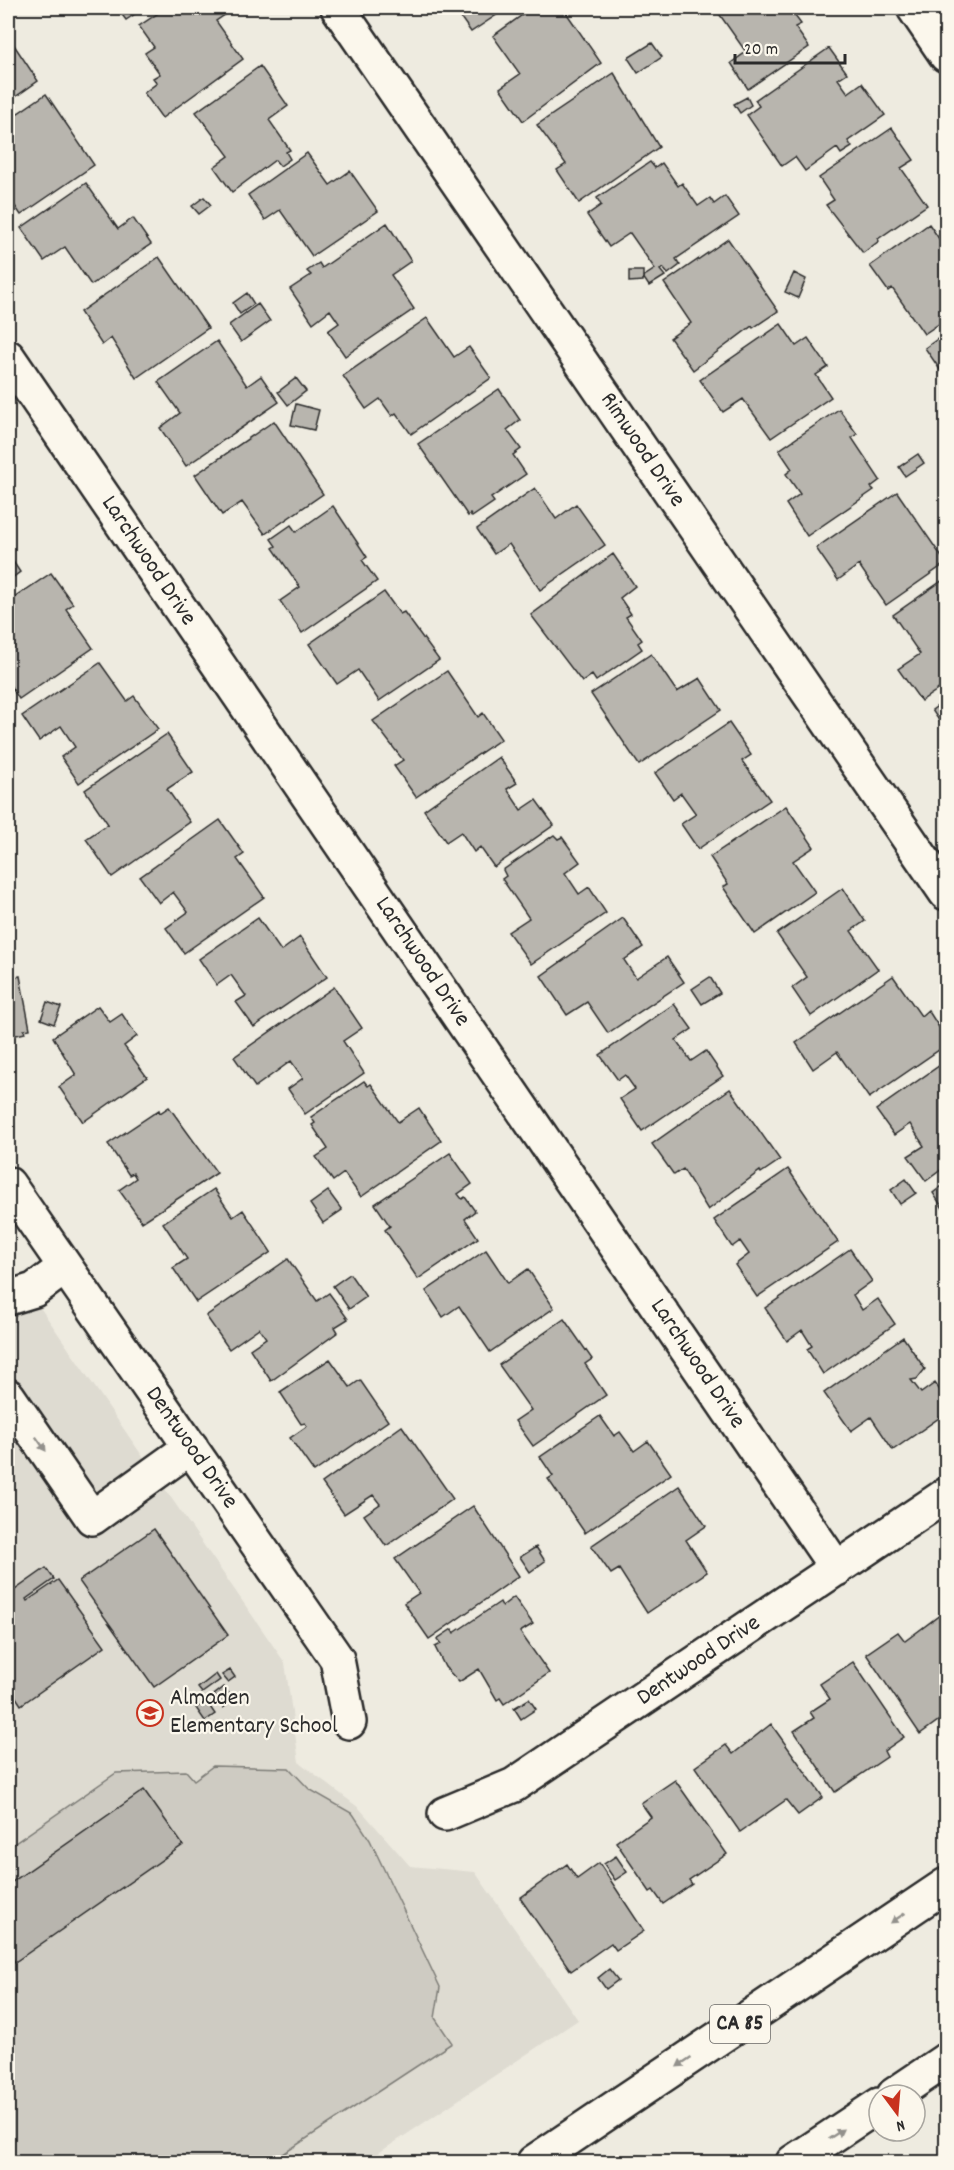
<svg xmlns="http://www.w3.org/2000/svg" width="954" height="2170" font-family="Dekko,sans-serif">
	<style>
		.built { fill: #dedbd1 }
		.green { fill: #cecbc2; stroke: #7c7b76; stroke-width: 1.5 }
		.building { fill: #b8b5ae; stroke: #2b2b2b; stroke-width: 1.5 }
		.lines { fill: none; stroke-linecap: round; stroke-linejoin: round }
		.minor-casing { stroke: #2b2b2b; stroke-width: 38 }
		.highway-casing { stroke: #2b2b2b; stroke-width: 38 }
		.minor { stroke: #fbf7ec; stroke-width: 33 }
		.highway { stroke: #fbf7ec; stroke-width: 33 }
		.oneway { fill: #93918c }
		.labels { text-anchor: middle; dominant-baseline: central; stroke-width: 4.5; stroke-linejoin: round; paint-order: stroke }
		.shield { fill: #fbf7ec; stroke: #696865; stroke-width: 1.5 }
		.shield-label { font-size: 22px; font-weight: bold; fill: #2b2b2b }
		.street-label { font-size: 24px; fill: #2b2b2b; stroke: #fbf7ec }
		.poi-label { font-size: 24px; fill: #2b2b2b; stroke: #fbf7ec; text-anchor: start }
	</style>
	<rect width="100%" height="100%" fill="#eeebe0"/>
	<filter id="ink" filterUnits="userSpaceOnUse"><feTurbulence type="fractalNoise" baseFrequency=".0167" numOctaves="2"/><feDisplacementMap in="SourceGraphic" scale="12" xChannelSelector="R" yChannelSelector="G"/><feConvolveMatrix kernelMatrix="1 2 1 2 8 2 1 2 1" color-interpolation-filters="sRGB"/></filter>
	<g filter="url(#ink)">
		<path class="built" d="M8 1261 285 1663 299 1762 359 1808 410 1866 475 1872 578 2020 365 2162H8Z"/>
		<path class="green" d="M213 1766 289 1768 309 1789 353 1814 370 1840 440 1987 435 2018 452 2043 271 2162H8V1848L116 1773 186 1771 194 1780Z"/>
		<path class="building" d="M117 8H144L126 20Z
			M166 8H235L216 21 243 59 162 118 144 93 157 83 153 78 160 74 145 53 154 47 139 26Z
			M454 8H507L471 32Z
			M532 8H563L601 63 523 121 500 88 520 74 493 36Z
			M715 8H789L801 24 795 27 809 47 748 89 731 63 746 52Z
			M8 36 38 81 8 102Z
			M652 43 662 57 638 73 628 58Z
			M829 48 847 73 838 79 848 93 862 83 885 115 848 141 852 147 841 154 837 148 805 171 795 157 782 166 747 115 759 106 755 100Z
			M260 66 288 106 269 120 290 150 286 152 290 159 280 166 275 160 232 192 214 167 229 156 196 112Z
			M614 73 659 147 579 203 557 170 566 164 537 125Z
			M46 94 94 165 21 215 8 196V120Z
			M747 97 751 105 740 113 734 104Z
			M892 128 914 160 901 168 927 205 878 239 879 241 863 253 826 205 834 200 819 178Z
			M307 153 330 185 350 171 378 211 312 256 280 210 265 220 248 195Z
			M650 162 655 168 662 163 678 186 682 183 698 206 710 198 714 204 725 196 739 216 676 259 680 265 668 274 663 268 660 270 665 276 649 286 643 277 655 269 630 233 609 247 587 215 601 205 597 198Z
			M86 183 118 229 133 218 151 244 91 285 65 247 44 261 21 228Z
			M204 197 211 205 199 214 192 206Z
			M387 223 411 261 391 275 414 309 345 356 328 331 339 323 330 310 313 323 290 289 311 275 307 271 319 263 322 268Z
			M929 224 946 249V319L924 334 892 288 888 291 870 266Z
			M728 239 778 311 753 328 752 326 693 370 670 338 691 323 664 283Z
			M159 257 208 328 136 378 111 338 102 345 80 312Z
			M629 271H643V281L629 282Z
			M794 273 806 279 798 298 785 292Z
			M247 293 254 304 240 314 233 303Z
			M258 304 270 321 241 342 229 325Z
			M427 318 454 357 469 347 491 378 411 434 396 413 392 416 380 399 366 409 343 376Z
			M781 324 796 346 808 338 828 367 816 375 831 397 771 438 743 399 723 412 700 380Z
			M946 333V372L943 374 925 348Z
			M217 341 247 386 261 376 279 402 186 466 160 428 180 413 158 382Z
			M296 378 306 391 288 405 278 392Z
			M499 389 520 420 507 430 521 449 513 455 526 474 491 498 494 502 472 517 470 514 468 516 418 444Z
			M296 404 319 410 314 430 291 425Z
			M839 409 857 434 852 438 880 480 871 487 874 490 807 536 786 504 800 494 786 474 792 469 779 450Z
			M274 421 323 494 265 534 242 502 222 515 195 475Z
			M918 454 924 463 905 476 899 467Z
			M535 488 556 519 576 504 605 545 540 590 509 544 494 554 477 529Z
			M897 492 946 563 886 605 859 565 838 580 816 548Z
			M333 506 367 557 362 560 377 581 302 633 280 601 300 587 273 548 276 546 271 539 291 525 296 532Z
			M8 554 20 572 8 581Z
			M613 554 635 586 620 598 631 614 626 617 642 640 638 643 642 649 596 681 592 675 582 682 531 615Z
			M51 573 73 604 66 609 93 648 19 699 8 682V602Z
			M946 578V684L921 701 898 669 920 654 893 615Z
			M384 592 400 614 404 612 439 660 379 701 358 670 337 684 309 644Z
			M651 654 677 692 700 678 721 710 639 765 591 694Z
			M100 663 127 701 134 696 158 729 79 783 61 757 75 747 61 726 39 741 22 716Z
			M447 671 478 717 483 713 501 739 416 797 394 766 403 760 373 721Z
			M946 700V731L932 710Z
			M729 723 751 755 742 761 770 800 698 849 681 824 696 814 681 793 673 799 655 773Z
			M167 734 193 772 167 789 190 822 112 877 86 839 108 824 85 790Z
			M499 757 517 783 507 789 521 810 536 800 554 825 494 867 480 847 474 852 461 832 446 842 424 810Z
			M786 806 814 847 793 861 815 892 755 934 723 887 728 884 710 857Z
			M220 820 244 854 237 859 264 897 184 953 166 928 188 912 173 892 159 903 140 877Z
			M554 835 558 839 562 837 580 862 565 873 579 894 589 887 606 913 531 964 508 932 529 918 502 879 506 876 503 870Z
			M843 888 865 921 851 931 878 969 811 1016 792 988 807 977 777 934Z
			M258 918 281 951 300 937 327 977 254 1027 236 1002 246 996 231 975 217 985 199 959Z
			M623 918 643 947 624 960 636 978 667 957 684 982 608 1033 587 1002 567 1015 541 976Z
			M20 976 30 1029 24 1030 25 1033 8 1037V979Z
			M893 976 921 1016 928 1010 946 1038V1045L869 1098 837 1052 813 1069 796 1043Z
			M710 977 720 993 702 1004 692 989Z
			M334 987 362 1028 343 1041 364 1073 305 1114 288 1089 303 1078 291 1061 255 1087 234 1057Z
			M47 1002 61 1007 54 1024 41 1019Z
			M674 1004 692 1029 676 1040 691 1061 706 1051 723 1076 642 1131 620 1099 635 1089 625 1075 618 1080 600 1055Z
			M98 1006 110 1022 122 1014 137 1036 124 1046 147 1077 83 1122 59 1087 76 1075 53 1037Z
			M946 1061V1166L926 1181 908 1156 924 1146 910 1124 894 1135 876 1110Z
			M364 1081 368 1086 371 1084 398 1122 419 1108 441 1141 361 1197 344 1173 333 1181 316 1157 328 1149 312 1125 315 1123 311 1117Z
			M730 1089 780 1160 761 1173 760 1171 708 1210 683 1169 674 1175 652 1144Z
			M169 1107 217 1173 142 1222 119 1190 136 1178 133 1173 129 1175 108 1144 159 1110 160 1113Z
			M450 1153 472 1184 458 1194 462 1199 465 1197 475 1211 465 1219 478 1238 418 1279 385 1230 390 1226 375 1204Z
			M788 1169 838 1242 757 1297 735 1265 749 1254 740 1241 732 1247 714 1220Z
			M906 1179 916 1193 900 1204 891 1190Z
			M946 1183V1213L933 1193Z
			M214 1189 233 1217 243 1210 271 1252 196 1302 173 1268 187 1259 163 1223Z
			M328 1191 342 1210 323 1223 310 1204Z
			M850 1249 872 1281 853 1295 862 1310 878 1299 895 1324 823 1374 807 1349 812 1346 802 1330 787 1341 765 1308Z
			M486 1250 508 1283 528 1269 554 1308 490 1352 459 1306 443 1317 426 1291Z
			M288 1259 317 1301 329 1293 348 1319 335 1327 338 1332 271 1381 250 1349 266 1338 259 1328 229 1349 206 1316Z
			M350 1274 366 1297 349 1309 333 1286Z
			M564 1319 592 1359 585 1364 606 1395 533 1446 515 1421 531 1410 499 1365Z
			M903 1337 925 1369 917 1379 911 1380 921 1393 935 1383 946 1399V1413L893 1450 871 1417 851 1431 824 1393Z
			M330 1359 350 1387 360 1380 388 1421 314 1472 290 1438 307 1426 305 1423 301 1424 280 1392Z
			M600 1416 614 1436 620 1432 634 1451 648 1441 671 1474 585 1533 548 1479 553 1476 540 1457Z
			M402 1426 453 1499 386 1546 364 1515 380 1504 373 1495 344 1514 322 1483Z
			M679 1486 706 1526 686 1540 707 1572 647 1613 619 1569 611 1574 591 1546Z
			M473 1506 519 1576 429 1639 404 1603 419 1593 395 1559Z
			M154 1529 228 1635 154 1687 79 1581Z
			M536 1547 545 1561 530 1572 520 1557Z
			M46 1568 54 1579 26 1599 27 1601 58 1580 105 1646 21 1705 8 1685V1595Z
			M514 1597 533 1624 520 1632 549 1673 504 1704 500 1698 497 1700 479 1669 459 1682 445 1667 435 1647 441 1644 437 1639 452 1629 454 1633 500 1602 502 1606Z
			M944 1612 946 1616V1715L920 1734 866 1654 898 1632 905 1641Z
			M853 1662 904 1737 884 1751 887 1757 835 1792 794 1731 814 1718 810 1712 830 1699 820 1684Z
			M230 1670 235 1677 228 1682 222 1675Z
			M216 1674 220 1680 202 1693 198 1688Z
			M224 1687 234 1700 223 1708 214 1695Z
			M529 1699 536 1709 521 1719 514 1708Z
			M206 1701 215 1714 205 1721 196 1708Z
			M771 1724 823 1797 798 1815 786 1800 740 1832 695 1767 726 1745 733 1754Z
			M675 1780 727 1854 689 1880 692 1884 663 1904 653 1890 650 1892 616 1842 651 1817 641 1803Z
			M144 1790 183 1845 15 1962 8 1952V1885Z
			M616 1856 627 1872 615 1880 604 1864Z
			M599 1863 644 1931 616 1950 611 1943 571 1971 520 1898 567 1864 577 1879Z
			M609 1969 618 1980 606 1989 598 1978Z"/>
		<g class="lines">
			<defs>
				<path id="minor" d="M338 8 946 893
					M914 8 946 55
					M8 357 837 1569
					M8 1184 337 1659 349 1722
					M8 1298 34 1290 65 1267
					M8 1396 92 1518 191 1447
					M445 1814 514 1785 946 1495"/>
				<path id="highway" d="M894 2095 946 2060
					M534 2162 946 1885
					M793 2162 879 2105"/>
			</defs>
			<use href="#minor" class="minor-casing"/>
			<use href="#highway" class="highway-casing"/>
			<use href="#minor" class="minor"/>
			<use href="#highway" class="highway"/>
		</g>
		<defs><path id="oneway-solid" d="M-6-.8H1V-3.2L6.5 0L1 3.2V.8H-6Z" transform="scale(1.5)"/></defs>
		<g class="oneway">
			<use href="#oneway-solid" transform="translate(41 1444) rotate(55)"/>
			<use href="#oneway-solid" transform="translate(898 1918) rotate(146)"/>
			<use href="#oneway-solid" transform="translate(684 2062) rotate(146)"/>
			<use href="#oneway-solid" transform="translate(836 2134) rotate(-34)"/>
		</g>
	</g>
	<defs>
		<symbol id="school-ring" viewBox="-11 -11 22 22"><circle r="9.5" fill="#fbf7ec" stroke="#c8321e" stroke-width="1.5"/><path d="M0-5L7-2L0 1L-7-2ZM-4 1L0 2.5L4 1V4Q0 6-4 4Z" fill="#c8321e"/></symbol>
	</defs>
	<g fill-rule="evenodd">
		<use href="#school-ring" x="135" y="1698" width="30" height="30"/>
	</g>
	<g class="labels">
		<rect class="shield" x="710" y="2005" width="60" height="38" rx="4.5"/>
		<g class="shield-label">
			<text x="740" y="2024">CA 85</text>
		</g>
		<g class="street-label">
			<text transform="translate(642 450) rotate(56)">Rimwood Drive</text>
			<text transform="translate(148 561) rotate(56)">Larchwood Drive</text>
			<text transform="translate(422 962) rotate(56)">Larchwood Drive</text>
			<text transform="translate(697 1364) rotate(56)">Larchwood Drive</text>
			<text transform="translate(191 1448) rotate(55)">Dentwood Drive</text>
			<text transform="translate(699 1661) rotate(-34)">Dentwood Drive</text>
		</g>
		<g class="poi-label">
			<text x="170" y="1699">Almaden<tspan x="170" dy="28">Elementary School</tspan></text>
		</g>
	</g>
	<rect width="954" height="2170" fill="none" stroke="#fbf7ec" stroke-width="30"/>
	<rect x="15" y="15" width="924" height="2140" fill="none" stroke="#2b2b2b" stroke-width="2" filter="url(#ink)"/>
	<g transform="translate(897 2113) rotate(164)"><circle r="28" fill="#fbf7ec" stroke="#a8a59f" stroke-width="1.5"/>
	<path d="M0-4.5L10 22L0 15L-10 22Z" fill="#c8321e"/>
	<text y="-9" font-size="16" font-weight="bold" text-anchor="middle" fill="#2b2b2b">N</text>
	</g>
	<path d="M735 54v9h110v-9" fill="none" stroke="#2b2b2b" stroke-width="3"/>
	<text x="744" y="54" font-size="18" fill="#2b2b2b" stroke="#fbf7ec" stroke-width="4.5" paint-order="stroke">20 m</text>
</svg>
